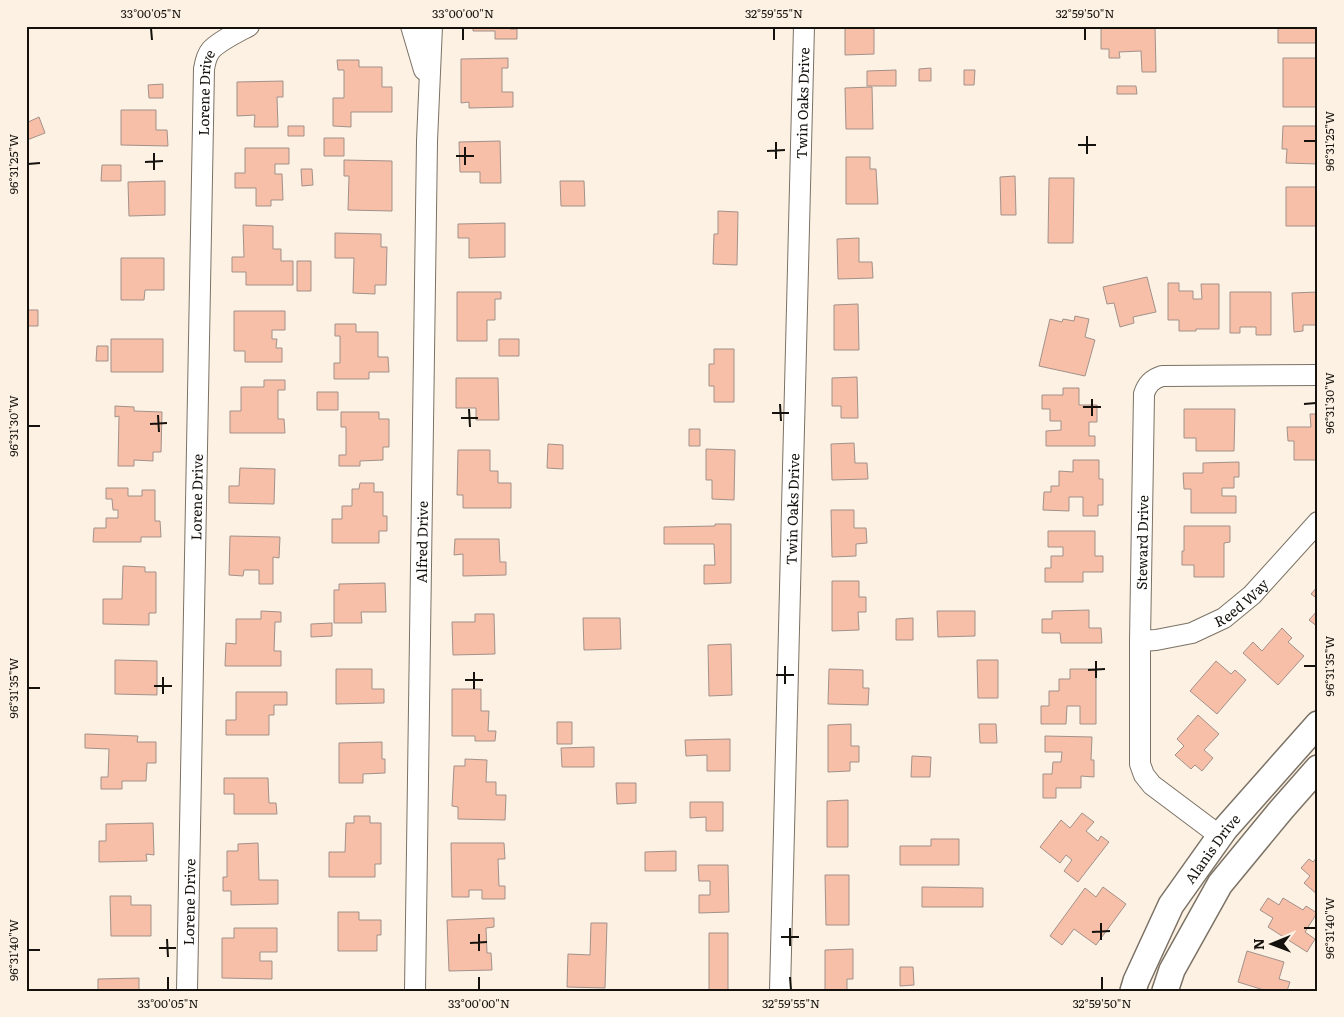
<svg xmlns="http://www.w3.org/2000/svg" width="1344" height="1017" font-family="Literata,serif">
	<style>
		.building { fill: #f7bfa8; stroke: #a2918a }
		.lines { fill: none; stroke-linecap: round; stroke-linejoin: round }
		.minor-casing { stroke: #7b7265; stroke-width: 22 }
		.major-casing { stroke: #7b7265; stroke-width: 28 }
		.minor { stroke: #fff; stroke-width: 20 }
		.major { stroke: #fff; stroke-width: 25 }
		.ticks { fill: none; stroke: #15120d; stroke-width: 2 }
		.labels { text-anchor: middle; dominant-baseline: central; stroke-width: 4; stroke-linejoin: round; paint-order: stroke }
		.street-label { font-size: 14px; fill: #15120d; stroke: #fcf1e3 }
		.neatline { fill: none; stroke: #15120d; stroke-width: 2 }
		.ticks-label { font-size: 12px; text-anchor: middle; fill: #15120d }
	</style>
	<rect width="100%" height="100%" fill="#fcf1e3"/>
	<path class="building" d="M473 26H510V29H517V39H495V31H473Z
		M845 26H874V54L845 55Z
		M1101 26H1155L1156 72H1142L1141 51 1119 52 1120 58H1109V49H1101Z
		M1293 26H1318V43H1278V27H1293Z
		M508 58V68H502V92H513V107L469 108V102L461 103V59Z
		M1283 58H1318L1317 107H1283Z
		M337 60H359V67H382V87H392V112H351V127L333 126V98H344V70H338Z
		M931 68V81H919V69Z
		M896 70V86H867V71Z
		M964 70H975L974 85H964Z
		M283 81V97H277L278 127H254L255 115 237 116V82Z
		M163 84V98H149L148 85Z
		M1117 86H1136L1137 94H1117Z
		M872 87 873 129H846L845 88Z
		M121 110H156V130H167L168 146 121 145Z
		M39 117 45 133 27 140 26 123Z
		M288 126H304V136H288Z
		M1283 126H1318V164L1286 163 1287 149H1282Z
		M324 138H344V156H324Z
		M500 141 501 183H480V172H460L459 142Z
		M245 148H289V164H275V174H282L283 200H271V206H256V188H235V173H245Z
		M846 157H870V169H876L878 204H846Z
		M344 160 392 161V211L348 210 349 176H344Z
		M102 165H121V181H101Z
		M301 169H312L313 185 302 186Z
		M1015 176 1016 215H1001L1000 177Z
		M1049 178H1074L1073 243H1048Z
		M165 181V215L129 216 128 182Z
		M560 181H584L585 206H561Z
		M1286 187H1318V226H1286Z
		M718 211 738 212 737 265 713 264 714 234H718Z
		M505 223V257L469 258V238H458V224Z
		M243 225 273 226V249H281V261H293V285H246V272H232V257H244Z
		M335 233 381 234V247H387L386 285H375V294L353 293 354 258H335Z
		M859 238V262H872L873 278 838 279 837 239Z
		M121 258H164V290H145L144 300H121Z
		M297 261H311V291H297Z
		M1147 277 1156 312 1133 317 1134 323 1120 327 1114 303 1107 304 1103 287Z
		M1168 283H1179V291H1193V299H1202L1201 284H1219V329H1196V331H1179V320H1168Z
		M457 292H501V299H495V320H487V341H457Z
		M1230 292H1271V335H1256V327H1240V333H1230Z
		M1318 292V334L1317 325H1303V331L1294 332 1292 293Z
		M858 304 859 350H834V305Z
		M26 310H38V326H26Z
		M234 311H285V330H272V339H277L276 348H282V362H245V351H234Z
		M1075 316 1089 319 1085 337 1095 340 1085 376 1039 366 1050 319 1062 322 1063 319 1074 321Z
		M335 324H356V332H378V357H388L389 372H369V379H334V363H340V336H335Z
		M111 339H163V372H111Z
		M499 339H519V356H499Z
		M97 346H108V361H96Z
		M714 349H734V402H714V386H709V364H714Z
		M857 377 858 418H841V406H832V378Z
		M456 378H498L499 420H476V408H456Z
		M264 380H285V390H278V419H284L285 433H230V411H241V387H264Z
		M1063 388H1079V405H1097V422H1089V436H1095V446H1046V431L1061 430V421H1050V409H1042V395H1063Z
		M317 392H338V410H317Z
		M115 406 134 407V411L162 412 161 452H153V461L134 460V466H118L119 416 115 417Z
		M1184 409H1235L1234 451H1196V438H1184Z
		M341 412H379V419H389V447H383V460L360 461V466H339V455H346V427H341Z
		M1310 414H1318V460H1294V441H1288L1287 427H1311Z
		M689 429H700V446H689Z
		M854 443 855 463H867L868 479 832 480 831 444Z
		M548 444 563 445V469L547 468Z
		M706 449 735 450 734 500 712 499V480H706Z
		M458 450H490V471H498V483H511V508H463V495H457Z
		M1073 460H1099V479H1103V505H1098V516H1083V497H1069V511L1043 510 1044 492H1051V486H1059V471L1073 472Z
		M1239 462V477H1234V488H1222V496H1236V513H1191V489H1184L1183 473H1203V463Z
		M240 468 275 469 274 504 229 503V486H239Z
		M360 483H374V492H383V516H387V531H379V543H332V519H342V506H352V489H359Z
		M106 488H128V496H142V490H155V521H160L161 537H141V542H93L94 528H106V518H118V510H113L112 499H106Z
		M831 510H854V528H866L867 543 856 544V556L832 557Z
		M715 524H731V583L704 584V565H715L714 544H664V527L715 526Z
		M1184 526H1230V542L1224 543V577H1194V565H1182V551H1184Z
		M1048 531H1095V556H1103V572H1083V582H1045V568H1051V556H1063V547H1048Z
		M230 536 280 537 279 558 273 557V584H259V570H244L243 576 229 575Z
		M455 539H499L500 562H506V575L463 576V554L454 555Z
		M123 566 145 567V572H156V613H149V625L103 624V599H122Z
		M832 581H859V597H866V612H858L859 630 832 631Z
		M385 583 386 612H361L362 623H334V590H339V584Z
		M1318 586V599L1311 594Z
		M1089 610V628H1101L1102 643H1061L1060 633H1042V619H1052V611Z
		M1318 610V627L1309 620Z
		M261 611 281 612V622H275L274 651H281V666H225L226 643 236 644V619H261Z
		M937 611H975V636L938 637Z
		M475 614H494L495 654 453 655 452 622H475Z
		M583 618H620L621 649 584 650Z
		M913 618V640H896V619Z
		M332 623V636L311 637V624Z
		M1282 628 1292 638 1288 642 1304 656 1278 685 1243 653 1253 642 1262 651Z
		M731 644 732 695 709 696 708 645Z
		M115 660 157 661V695L115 694Z
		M977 660H998V698H978Z
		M1216 661 1231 674 1235 670 1246 680 1217 714 1190 691Z
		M336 669H372V689H384V703L336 704Z
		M829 669 863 670V688H869L868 705 828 704Z
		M1070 669H1096V724H1080V706H1067L1066 724H1041V706H1049V691H1059V679H1070Z
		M452 689H481V711H489L488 731H496L495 741H475V736H452Z
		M236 692H287V705H274V715H269V735H226V720H236Z
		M1198 715 1219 734 1204 750 1213 758 1202 771 1195 765 1191 769 1175 755 1184 746 1177 739Z
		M557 722H572V744H557Z
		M851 724V746H859V762H850V771L828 772V725Z
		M979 724H996L997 743H980Z
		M85 734 138 736 137 742H156V763H147L146 781H122V789H101V777H108L109 749 85 748Z
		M1045 736 1092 737 1091 760H1094V777L1081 776V788H1056V798H1043V774H1052L1053 762H1061L1062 752H1045Z
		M730 739V771H707V755L686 756 685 740Z
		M382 742V759H385V773L363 774V783H339V743Z
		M594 747V767H562L561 748Z
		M912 756 931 757 930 777H911Z
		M465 759 487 760 486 782H496V795H506L505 820 458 819V807L452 806 454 766H465Z
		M224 778H268L269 803H276L277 814H234V794H224Z
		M616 783H636V803L617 804Z
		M848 800V847H827V801Z
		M690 802H723V831H706V817L690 818Z
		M1082 813 1094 822 1086 831 1098 841 1101 836 1109 842 1078 882 1064 871 1072 860 1066 855 1060 863 1040 847 1061 820 1070 828Z
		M354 816H370V823H381V864H375V877H329V852H345L346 823H354Z
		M153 823 154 855 146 854 147 861 99 862V841H106V824Z
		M931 839H959V865H900V846H931Z
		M258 843 259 880H278V904L231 905V891H223V877H227V851H238V844Z
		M451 843H504L505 859H498L499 886H505V899H482V890H469V897H452Z
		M676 851V871H645V852Z
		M1318 856V895L1304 883 1310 876 1301 868 1309 859 1313 862Z
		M698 865H728L729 912 699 913V895H710V881H699Z
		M825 875H849V925H826Z
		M922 887 983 888V907H922Z
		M1103 887 1126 904 1096 945 1074 929 1062 945 1050 936 1085 888 1096 897Z
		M110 896H131V905H151V936H111Z
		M1268 898 1279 905 1283 898 1303 910 1306 906 1317 913 1305 932 1315 939 1307 952 1268 927 1273 918 1260 910Z
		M338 912H359V920H381V935H377V951H338Z
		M494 918V927L486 928 487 953H491L492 970 449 971 447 920Z
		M591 923H607L605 988 567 987 568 954 590 955Z
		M234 928H277V952H260V961H272V979L222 978V938H234Z
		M709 933H728V991H709Z
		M853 949V979H847V991H825V950Z
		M1247 951 1284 962 1279 979 1290 982 1287 991H1267L1238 982Z
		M900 967H913L914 985 900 986Z
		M139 978V991H98V979Z"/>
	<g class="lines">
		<defs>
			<g id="minor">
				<path d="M411 26 424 70"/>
				<path id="s1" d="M1140 641 1156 640 1192 633 1224 618 1252 595 1318 522"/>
				<path id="s2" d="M1220 836 1152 785 1144 775 1140 764V641L1144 394C1147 384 1152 379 1162 376L1318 375"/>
				<path id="s3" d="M187 991 204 69C205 63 206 56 211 50 219 41 238 32 249 26"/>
				<path id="s4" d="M415 991 427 141 432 26"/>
				<path id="s5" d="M780 991 804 26"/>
			</g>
			<g id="major">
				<path id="s6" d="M1133 991 1136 981 1171 905 1225 829 1318 724"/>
				<path d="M1165 991 1172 970 1220 884 1281 810 1318 768"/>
			</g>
		</defs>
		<use href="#minor" class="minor-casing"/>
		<use href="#major" class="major-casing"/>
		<use href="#minor" class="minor"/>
		<use href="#major" class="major"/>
	</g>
	<path class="ticks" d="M151 28 152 40M463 28V40M774 28V40M1085 28V40M1087 136V154M1304 141H1316M776 142V159M1078 145H1096M465 147V165M767 151 785 150M154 153V170M456 156H474M145 162 163 161M28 164 40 163M1092 399V416M780 404 781 421M1304 404 1316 403M1083 407H1101M469 409 470 427M772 413H789M158 415 159 432M461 418H478M150 424 167 423M28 426H40M1096 661V678M785 666V684M1304 666H1316M1088 670 1105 669M474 672V689M776 675H794M163 677V694M465 680H483M154 686H172M28 688H40M1101 923V940M790 928V946M1304 928H1316M1092 932 1110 931M479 934V951M781 937H799M167 939 168 957M470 943 487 942M159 948H176M28 950H40M168 977V990M479 977V990M790 977 791 990M1102 977V990"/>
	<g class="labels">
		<g class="street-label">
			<text stroke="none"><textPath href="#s3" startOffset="899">Lorene Drive</textPath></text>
			<text stroke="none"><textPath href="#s5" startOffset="888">Twin Oaks Drive</textPath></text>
			<text stroke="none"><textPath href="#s3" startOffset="494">Lorene Drive</textPath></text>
			<text stroke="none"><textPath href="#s5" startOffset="482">Twin Oaks Drive</textPath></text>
			<text stroke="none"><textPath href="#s4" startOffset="449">Alfred Drive</textPath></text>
			<text stroke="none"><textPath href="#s2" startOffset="331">Steward Drive</textPath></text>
			<text stroke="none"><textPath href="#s1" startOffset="111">Reed Way</textPath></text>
			<text stroke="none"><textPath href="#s6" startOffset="164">Alanis Drive</textPath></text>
			<text stroke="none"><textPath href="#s3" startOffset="89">Lorene Drive</textPath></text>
		</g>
	</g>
	<rect width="1344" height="1017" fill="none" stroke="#fcf1e3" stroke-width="55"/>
	<g transform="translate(1272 944) rotate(269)" stroke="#fcf1e3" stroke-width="4" paint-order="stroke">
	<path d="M0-4L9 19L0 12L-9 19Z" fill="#15120d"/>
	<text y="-8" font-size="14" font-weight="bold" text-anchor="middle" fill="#15120d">N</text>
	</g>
	<rect x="28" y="28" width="1288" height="962" class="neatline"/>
	<g class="ticks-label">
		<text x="151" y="18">33°00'05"N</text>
		<text x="463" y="18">33°00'00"N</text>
		<text x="774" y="18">32°59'55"N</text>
		<text x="1085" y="18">32°59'50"N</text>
		<text transform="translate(1330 141) rotate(-90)" y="4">96°31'25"W</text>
		<text transform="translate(14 164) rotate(-90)" y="4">96°31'25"W</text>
		<text transform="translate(1330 403) rotate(-90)" y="4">96°31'30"W</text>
		<text transform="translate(14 426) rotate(-90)" y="4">96°31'30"W</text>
		<text transform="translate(1330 666) rotate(-90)" y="4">96°31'35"W</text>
		<text transform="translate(14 688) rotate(-90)" y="4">96°31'35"W</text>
		<text transform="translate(1330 928) rotate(-90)" y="4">96°31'40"W</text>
		<text transform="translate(14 950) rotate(-90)" y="4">96°31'40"W</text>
		<text x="168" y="1008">33°00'05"N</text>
		<text x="479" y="1008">33°00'00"N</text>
		<text x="791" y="1008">32°59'55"N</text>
		<text x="1102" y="1008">32°59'50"N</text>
	</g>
</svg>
